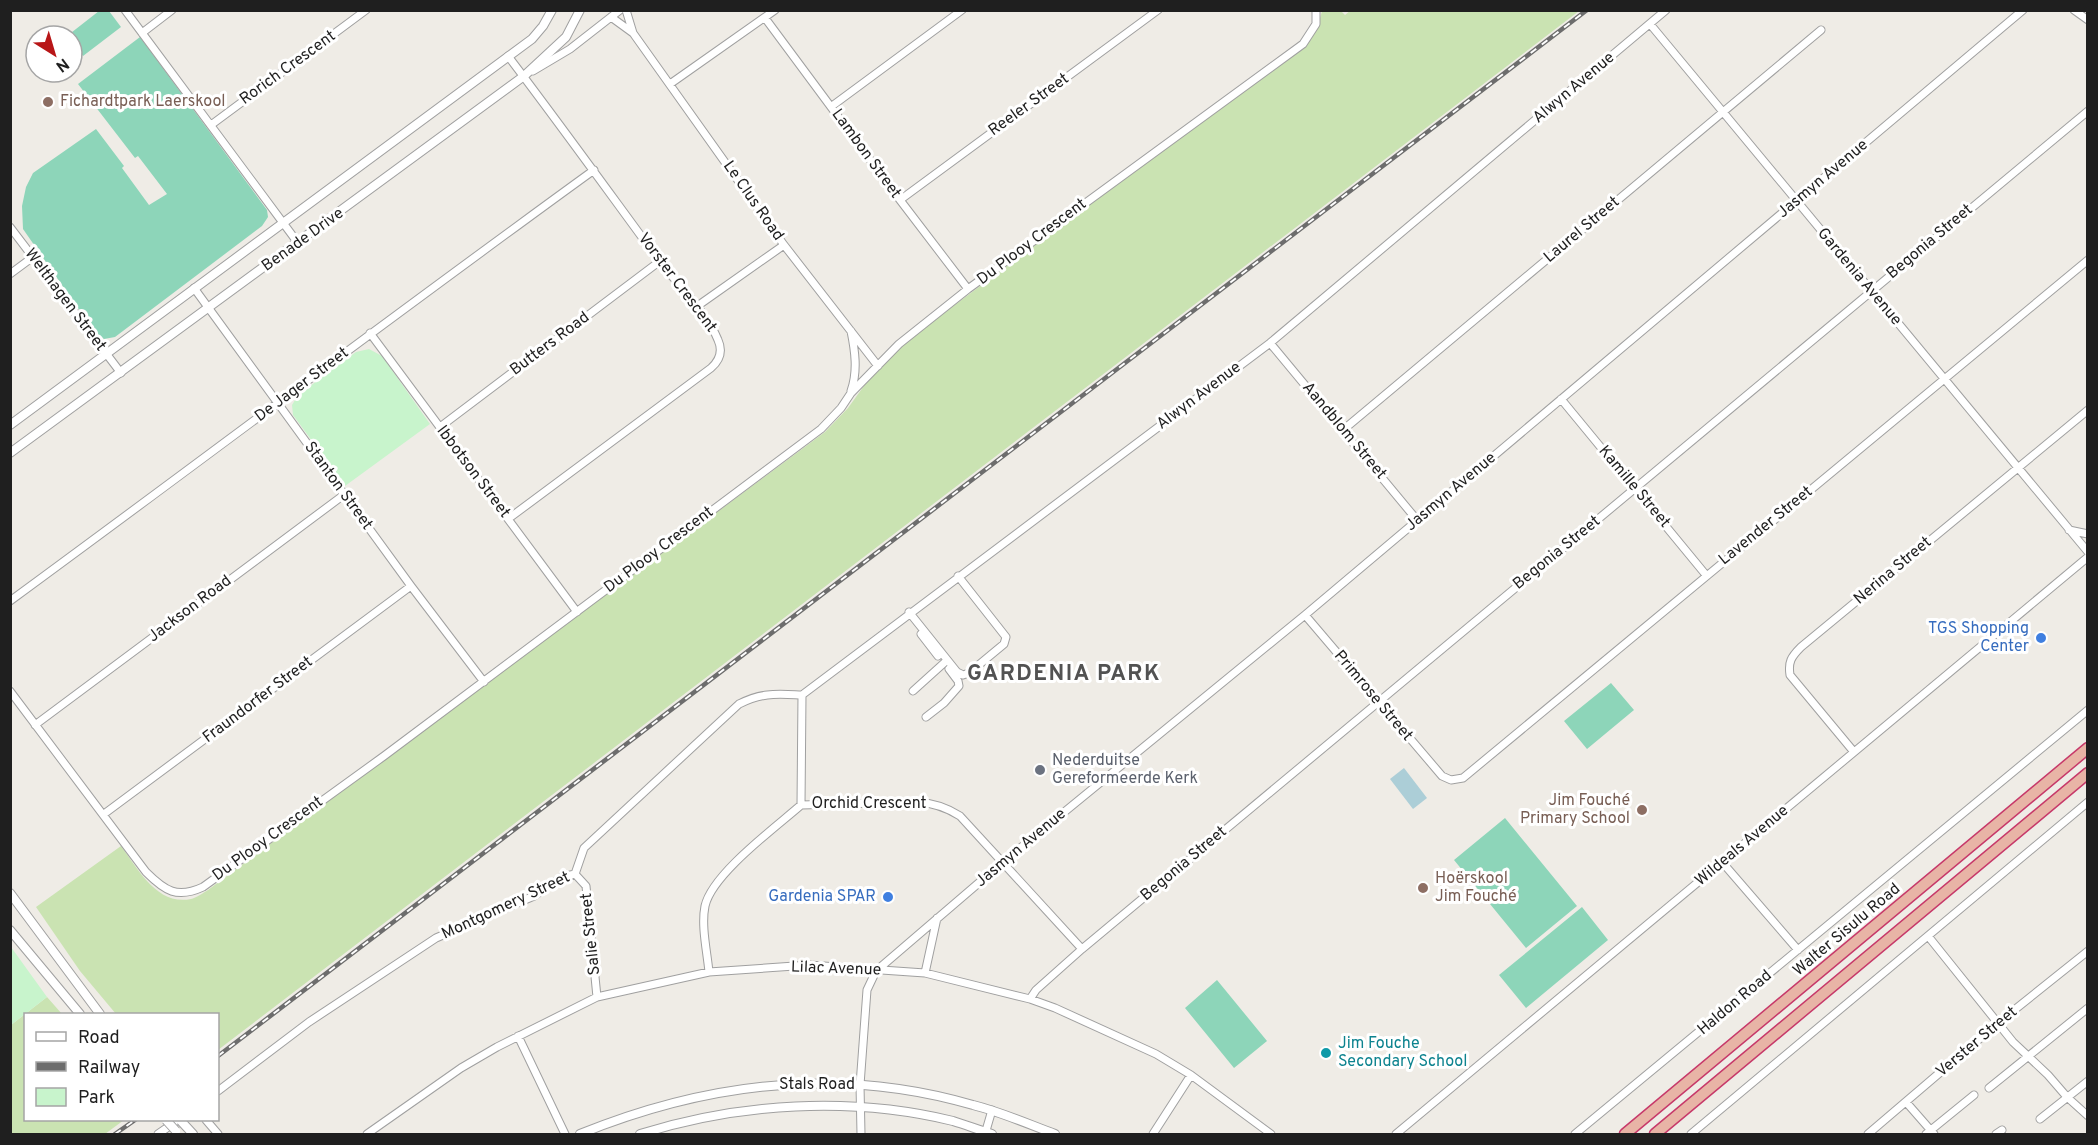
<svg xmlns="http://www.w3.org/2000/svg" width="2098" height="1145" font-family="Overpass,sans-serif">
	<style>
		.grass { fill: #cae3b2 }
		.park { fill: #c8f4cc }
		.pitch { fill: #8dd5b9 }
		.water { fill: #acced7 }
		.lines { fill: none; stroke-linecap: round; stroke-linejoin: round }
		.minor-casing { stroke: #a0a0a0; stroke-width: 9 }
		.tertiary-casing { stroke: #a0a0a0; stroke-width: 10 }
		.trunk-casing { stroke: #c7396a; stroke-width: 13 }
		.minor { stroke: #fff; stroke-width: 7 }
		.tertiary { stroke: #fff; stroke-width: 8 }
		.trunk { stroke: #e8b4a6; stroke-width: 10 }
		.rail-casing { stroke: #6d6d6d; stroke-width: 4.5 }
		.rail { stroke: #fff; stroke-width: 2; stroke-dasharray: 7; stroke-linecap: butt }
		.tertiary-bridge-casing { stroke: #a0a0a0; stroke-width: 10; stroke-linecap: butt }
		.tertiary-bridge { stroke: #fff; stroke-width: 8 }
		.education-dot { fill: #8d6e63; stroke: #fff; stroke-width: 2 }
		.shop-dot { fill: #3f7fe0; stroke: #fff; stroke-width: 2 }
		.worship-dot { fill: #6b7280; stroke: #fff; stroke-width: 2 }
		.culture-dot { fill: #0f9aa8; stroke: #fff; stroke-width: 2 }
		.labels { text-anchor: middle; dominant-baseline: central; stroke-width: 6; stroke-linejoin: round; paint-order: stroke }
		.street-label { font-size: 16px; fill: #1f1f1f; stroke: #fff }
		.education-label { font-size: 16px; fill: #785e54; stroke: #fff; text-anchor: start }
		.shop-label { font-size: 16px; fill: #366cbe; stroke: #fff; text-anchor: end }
		.worship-label { font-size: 16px; fill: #5b616d; stroke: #fff; text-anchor: start }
		.culture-label { font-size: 16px; fill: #0d838f; stroke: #fff; text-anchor: start }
		.district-label { font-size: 22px; font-weight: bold; letter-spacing: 1.5px; fill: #525252; stroke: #fff }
	</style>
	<rect width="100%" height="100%" fill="#efece6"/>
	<path class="grass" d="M1351 10 1579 11 218 1050V1014H116L80 971 36 907 121 846C138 869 157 906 191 899 196 898 203 893 208 890L825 432 848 408 882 361 897 348 1305 44 1317 29 1322 11H1341L1345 15Z
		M47 997 62 1014H26V1120H124L105 1134H11V1025Z"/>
	<path class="park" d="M369 349 382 356 430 424 345 486 293 415 292 405 298 395 356 352Z
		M11 947 47 997 11 1025H10Z"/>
	<path class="pitch" d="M99 11H109L121 27 83 56 72 42V36H67Z
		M140 37 267 210 268 217 262 226 115 337 104 339 94 331 23 229 22 206 26 187 33 173 96 129 124 166 122 168 149 205 167 194 138 156 135 158 78 84Z
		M1611 683 1634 710 1587 749 1564 721Z
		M1505 818 1577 906 1526 948 1454 860Z
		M1582 907 1608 940 1526 1008 1499 975Z
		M1217 980 1267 1041 1234 1068 1185 1008Z"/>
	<path class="water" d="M1404 768 1427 798 1413 809 1390 779Z"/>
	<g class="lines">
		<defs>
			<path id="minor" d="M125 10 298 243
				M626 10 633 33
				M2074 10 2088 20
				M611 17 633 33 784 245 878 366
				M765 18 900 200 968 289
				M1650 24 2088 552
				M142 33 172 10
				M508 56C559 123 608 191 658 259 676 283 707 312 718 340 723 351 720 360 711 368L508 519
				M533 71 570 49 620 10
				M670 84 775 10
				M832 106 962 10
				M211 125 366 10
				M900 200 1158 10
				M10 227 121 373
				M10 274 33 257
				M194 288 411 586 484 682
				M696 307 784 245
				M851 331C855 351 858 371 851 391
				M370 333 577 612
				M1270 343 1417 520
				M1561 399 1706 575
				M440 427 660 261
				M1343 430 1821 30
				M2069 530 2088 534
				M10 601C205 458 398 312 594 170
				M909 612 957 672 963 675 969 673 1004 644 1006 637 958 576
				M1305 615 1442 776 1451 780 1463 778 2088 260
				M921 634 938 656
				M10 691 146 872C165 891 177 899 203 887L384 756 821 429 841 408 851 393 899 344 968 289 1303 44 1316 24V10
				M913 691 944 663
				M802 695 1270 343 1666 10
				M926 717 944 703 959 686 958 681 949 669
				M35 725 345 494
				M1854 752 1790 675C1788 662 1791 657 1801 647L2088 410
				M801 805 802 695
				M104 814 411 586
				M1722 862 1798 950
				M575 874 586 886 597 997
				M1928 936 2013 1042 2048 1075 2067 1097 2088 1116
				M709 972C707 951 701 926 705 906 712 874 776 827 801 805L917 802C934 803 946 807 960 816L1082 949
				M925 973 937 918
				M1030 999 1036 990 1082 949 2088 111
				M518 1036 565 1134
				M1989 1088 2088 1008
				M218 1091 309 1022 436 938 534 896 562 877 575 874 584 848 739 704C763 692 777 694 802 695
				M1906 1102 1934 1134
				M2040 1119 2088 1081
				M206 1120 218 1134
				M158 1134 174 1123
				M367 1134 461 1068 497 1047 597 997 709 972 809 965 925 973 1030 999 1055 1008 1156 1054 1191 1075 1271 1134
				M861 1134 860 1085 867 990 876 971 1002 863 1305 615 2023 10
				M985 1134 992 1110
				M1153 1134 1191 1075
				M1396 1134 2088 557
				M1575 1134 2088 710
				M1691 1134 2088 802
				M1868 1134 1998 1023 2088 951
				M1926 1134 1974 1095
				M1996 1134 2002 1130"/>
			<path id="tertiary" d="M10 425 532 39 543 26 552 10
				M10 453 524 76 566 37 580 10
				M10 893 100 1014
				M10 930 80 1014
				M180 1120 193 1134
				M580 1134C708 1082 839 1066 973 1105 1001 1112 1028 1124 1055 1134
				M640 1134C740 1103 850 1096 953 1121 966 1125 979 1130 992 1134"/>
			<path id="trunk" d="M1625 1134 2088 748
				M1655 1134 2088 773"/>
		</defs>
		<use href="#minor" class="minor-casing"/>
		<use href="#tertiary" class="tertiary-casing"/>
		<use href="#trunk" class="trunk-casing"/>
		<use href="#minor" class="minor"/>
		<use href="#tertiary" class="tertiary"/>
		<use href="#trunk" class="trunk"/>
		<defs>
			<path id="rail" d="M218 1056 1587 10
				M115 1134 135 1120"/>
		</defs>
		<use href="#rail" class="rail-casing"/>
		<use href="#rail" class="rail"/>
		<defs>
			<path id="tertiary-bridge" d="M166 1120 176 1131"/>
		</defs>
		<use href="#tertiary-bridge" class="tertiary-bridge-casing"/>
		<use href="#tertiary-bridge" class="tertiary-bridge"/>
	</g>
	<g class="education-dot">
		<circle cx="48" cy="102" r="6"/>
		<circle cx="1642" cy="810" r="6"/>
		<circle cx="1423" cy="888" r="6"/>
	</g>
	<g class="shop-dot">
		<circle cx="2041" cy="638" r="6"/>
		<circle cx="888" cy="897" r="6"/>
	</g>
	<circle class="worship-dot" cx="1040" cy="770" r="6"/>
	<circle class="culture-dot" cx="1326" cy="1053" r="6"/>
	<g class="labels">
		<g class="street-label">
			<text transform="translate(288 68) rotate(-36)">Rorich Crescent</text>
			<text transform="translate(1574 88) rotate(-40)">Alwyn Avenue</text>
			<text transform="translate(1029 105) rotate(-36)">Reeler Street</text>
			<text transform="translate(866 154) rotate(54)">Lambon Street</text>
			<text transform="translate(1823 179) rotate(-40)">Jasmyn Avenue</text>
			<text transform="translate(753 201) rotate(55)">Le Clus Road</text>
			<text transform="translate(1582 230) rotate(-40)">Laurel Street</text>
			<text transform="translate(303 240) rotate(-36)">Benade Drive</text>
			<text transform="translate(1032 242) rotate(-37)">Du Plooy Crescent</text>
			<text transform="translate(1930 242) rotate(-40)">Begonia Street</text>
			<text transform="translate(1859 277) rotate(50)">Gardenia Avenue</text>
			<text transform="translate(677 283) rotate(53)">Vorster Crescent</text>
			<text transform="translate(65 300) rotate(53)">Welthagen Street</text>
			<text transform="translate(550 344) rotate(-37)">Butters Road</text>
			<text transform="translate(302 385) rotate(-37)">De Jager Street</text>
			<text transform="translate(1199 396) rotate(-37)">Alwyn Avenue</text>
			<text transform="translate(1344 431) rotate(50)">Aandblom Street</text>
			<text transform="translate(473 472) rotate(53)">Ibbotson Street</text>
			<text transform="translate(338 486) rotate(54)">Stanton Street</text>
			<text transform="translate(1634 487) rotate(50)">Kamille Street</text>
			<text transform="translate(1451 492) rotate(-40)">Jasmyn Avenue</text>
			<text transform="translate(1766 526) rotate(-39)">Lavender Street</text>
			<text transform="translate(659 550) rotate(-37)">Du Plooy Crescent</text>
			<text transform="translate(1557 553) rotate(-39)">Begonia Street</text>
			<text transform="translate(1893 571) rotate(-40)">Nerina Street</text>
			<text transform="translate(190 609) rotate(-37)">Jackson Road</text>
			<text transform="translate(1373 696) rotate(50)">Primrose Street</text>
			<text transform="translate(258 700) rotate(-37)">Fraundorfer Street</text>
			<text x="869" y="804">Orchid Crescent</text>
			<text transform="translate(268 839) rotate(-36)">Du Plooy Crescent</text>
			<text transform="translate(1742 846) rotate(-40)">Wildeals Avenue</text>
			<text transform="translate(1021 848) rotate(-40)">Jasmyn Avenue</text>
			<text transform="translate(1184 864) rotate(-40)">Begonia Street</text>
			<text transform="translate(506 906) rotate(-25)">Montgomery Street</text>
			<text transform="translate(1847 930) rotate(-40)">Walter Sisulu Road</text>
			<text transform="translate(591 934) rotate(-96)">Salie Street</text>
			<text transform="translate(836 969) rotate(2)">Lilac Avenue</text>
			<text transform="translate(1735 1003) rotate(-40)">Haldon Road</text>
			<text transform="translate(1977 1042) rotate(-40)">Verster Street</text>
			<text x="817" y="1085">Stals Road</text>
		</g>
		<g class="education-label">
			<text x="60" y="102">Fichardtpark Laerskool</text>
			<text x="1630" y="801" text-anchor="end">Jim Fouché<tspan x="1630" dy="18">Primary School</tspan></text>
			<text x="1435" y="879">Hoërskool<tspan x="1435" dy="18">Jim Fouché</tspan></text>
		</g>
		<g class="shop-label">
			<text x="2029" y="629">TGS Shopping<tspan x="2029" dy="18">Center</tspan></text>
			<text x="876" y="897">Gardenia SPAR</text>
		</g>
		<g class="worship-label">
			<text x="1052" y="761">Nederduitse<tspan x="1052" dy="18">Gereformeerde Kerk</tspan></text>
		</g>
		<g class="culture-label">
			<text x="1338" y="1044">Jim Fouche<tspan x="1338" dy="18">Secondary School</tspan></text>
		</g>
		<g class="district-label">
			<text x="1064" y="674">GARDENIA PARK</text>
		</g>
	</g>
	<rect width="2098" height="1145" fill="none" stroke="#1f1f1f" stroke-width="24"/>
	<rect x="24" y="1013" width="195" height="108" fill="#ffffff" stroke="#a5a5a5" stroke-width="1.5"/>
	<rect x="36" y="1032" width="30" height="9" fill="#ffffff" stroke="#a5a5a5" stroke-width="1.5"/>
	<text x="78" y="1043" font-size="18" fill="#1f1f1f">Road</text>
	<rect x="36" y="1062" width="30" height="9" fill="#6d6d6d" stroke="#a5a5a5" stroke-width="1.5"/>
	<text x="78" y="1073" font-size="18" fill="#1f1f1f">Railway</text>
	<rect x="36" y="1088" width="30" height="18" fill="#c8f4cc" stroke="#a5a5a5" stroke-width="1.5"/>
	<text x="78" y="1103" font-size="18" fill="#1f1f1f">Park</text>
	<g transform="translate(54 54) rotate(143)"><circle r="28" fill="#ffffff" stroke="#a5a5a5" stroke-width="1.5"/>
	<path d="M0-4.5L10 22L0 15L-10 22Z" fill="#b81617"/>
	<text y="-9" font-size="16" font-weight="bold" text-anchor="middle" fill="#1f1f1f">N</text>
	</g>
</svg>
